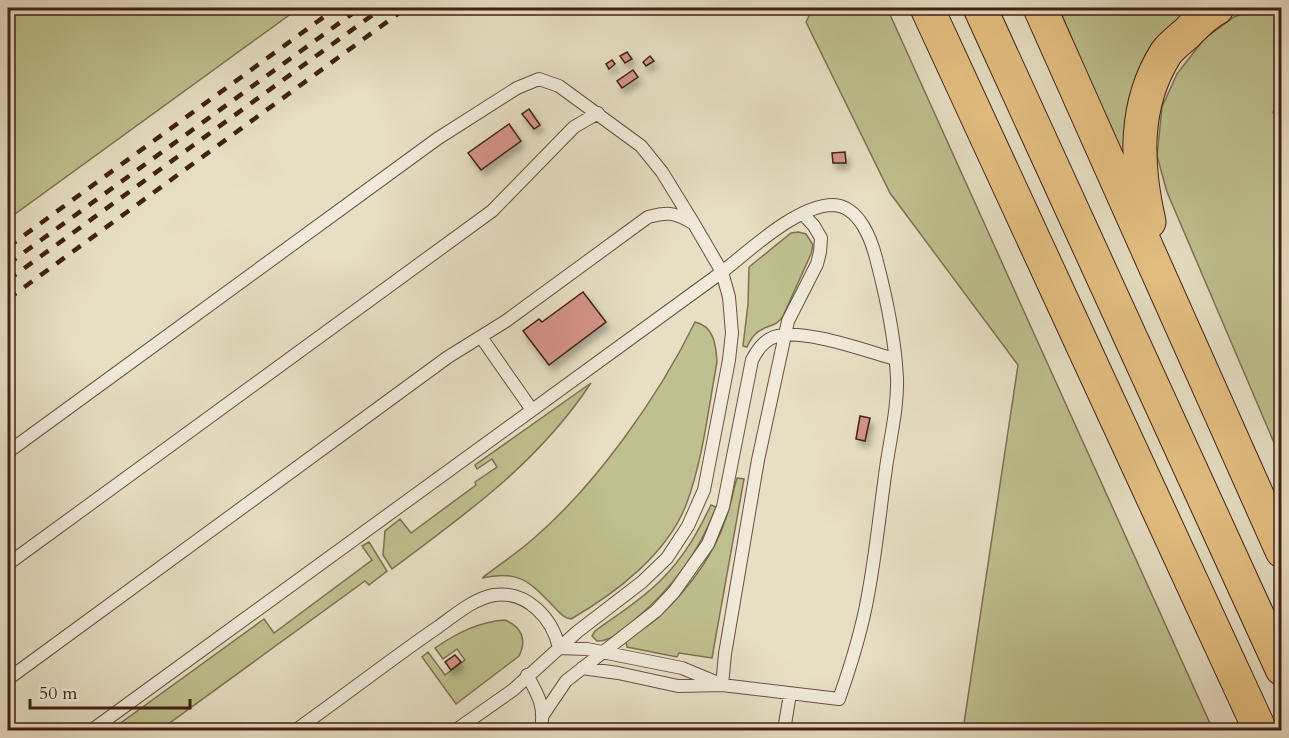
<svg xmlns="http://www.w3.org/2000/svg" width="1289" height="738" font-family="Cardo,serif">
	<style>
		.green { fill: #bec08f; stroke: #807052; stroke-width: 1.5 }
		.building { fill: #d49489; stroke: #422114; stroke-width: 1.5; filter: url(#shadow) }
		.lines { fill: none; stroke-linecap: round; stroke-linejoin: round }
		.service-casing { stroke: #6b5040; stroke-width: 14 }
		.motorway-casing { stroke: #422114; stroke-width: 35 }
		.service { stroke: #efead9; stroke-width: 12 }
		.motorway { stroke: #e4c082; stroke-width: 33 }
		.rail { stroke: #422114; stroke-width: 4.5; stroke-dasharray: 10 10; stroke-linecap: butt }
	</style>
	<defs>
		<filter id="shadow"><feDropShadow dx="3.5" dy="6" stdDeviation="3" flood-color="#0004"/></filter>
	</defs>
	<rect width="100%" height="100%" fill="#e7dfc4"/>
	<filter id="stains"><feTurbulence type="fractalNoise" baseFrequency=".00333" numOctaves="4"/><feColorMatrix values="0 0 0 0 .2 0 0 0 0 .09 0 0 0 0 .02 0 0 0 .5 -.17"/></filter>
	<radialGradient id="worn" r=".72"><stop offset=".6" stop-color="#630" stop-opacity="0"/><stop offset="1" stop-color="#630" stop-opacity=".3"/></radialGradient>
	<path class="green" d="M8 8H299L8 219Z
		M813 8H887L1213 730H963L1018 365 890 193 806 22Z
		M1059 8H1198L1125 165Z
		M1259 8H1281V107L1274 110 1273 113 1282 120 1281 459 1167 192 1157 156 1162 107 1177 74 1204 39 1234 17Z
		M798 232 806 234 813 245 811 254 783 316C775 331 758 321 747 347L743 346 748 304 749 267 791 233Z
		M695 322C714 326 716 345 717 362 708 410 703 460 686 505 667 554 616 593 571 619 564 618 561 614 556 609 531 583 520 569 482 578 499 565 517 553 533 539 596 485 659 396 695 322Z
		M591 383C538 463 467 513 392 569L383 555 385 531 400 519 411 533 476 485 475 482 497 467 492 459 477 469 475 465Z
		M737 478 744 479 712 658 679 653 677 657 627 647 626 642C636 632 649 626 659 617 688 589 714 556 726 518 731 505 733 491 737 478Z
		M711 505 716 507C699 554 671 590 632 622 622 630 610 642 597 641L592 636 595 631C617 615 643 599 662 579 684 557 698 532 711 505Z
		M369 542 387 571 369 585 365 581 160 730H111L264 619 274 633 372 560 362 546Z
		M505 620C522 627 527 640 519 656L456 704 422 657 428 652 445 675 465 660 457 649 443 659 435 648C457 633 478 622 505 620Z"/>
	<path class="building" d="M627 52 632 59 625 63 620 56Z
		M650 56 654 61 646 66 643 62Z
		M612 60 615 64 609 69 606 64Z
		M633 70 638 77 622 88 617 81Z
		M529 109 540 125 534 129 522 114Z
		M509 124 521 141 481 170 468 153Z
		M845 152 846 163H833L832 153Z
		M583 292 606 322 549 365 523 331 539 319 542 322Z
		M860 416 870 418 865 441 856 439Z
		M455 655 461 662 451 670 445 662Z"/>
	<g class="lines">
		<defs>
			<path id="service" d="M481 337 532 410
				M8 452 437 139 517 88 539 79 559 86 641 146 662 172 694 224 722 272 729 297 732 333 729 360 704 490 688 526 667 558 642 582 577 632 513 690 456 730
				M8 564 492 211 574 127 598 113
				M559 648 587 649 682 668 718 683
				M527 675C539 696 545 707 541 730
				M8 679 448 357 506 321 648 217C667 212 674 212 691 222
				M722 685 725 654 758 460 788 321 817 264 820 252 821 238 814 226 803 214
				M543 715 566 681 656 611 674 592 708 544 723 507 752 360C757 350 763 341 774 337 801 327 866 351 895 359
				M92 730 722 272C749 251 797 205 833 205 860 206 872 241 877 262 887 300 895 339 897 378 898 408 890 439 886 468 880 510 876 553 868 595 862 630 851 665 839 699L722 685 678 686 618 673 582 668
				M296 730C344 696 390 660 438 627 455 615 473 599 494 595 527 590 553 619 559 648
				M784 730 790 694"/>
			<path id="motorway" d="M927 8 1260 730
				M980 8 1282 669
				M1040 8 1282 551
				M1149 222C1136 165 1133 105 1166 53 1171 46 1179 40 1186 34 1196 24 1205 14 1217 8"/>
		</defs>
		<use href="#service" class="service-casing"/>
		<use href="#motorway" class="motorway-casing"/>
		<use href="#service" class="service"/>
		<use href="#motorway" class="motorway"/>
		<path class="rail" d="M8 247 336 8
			M8 264 360 8
			M8 280 382 8
			M8 299 406 8"/>
	</g>
	<rect width="1289" height="738" fill="none" stroke="#e7dfc4" stroke-width="30"/>
	<rect x="9" y="9" width="1271" height="720" fill="none" stroke="#422114" stroke-width="3"/>
	<rect x="15" y="15" width="1259" height="708" fill="none" stroke="#422114" stroke-width="1.5"/>
	<path d="M30 699v9h160v-9" fill="none" stroke="#422114" stroke-width="3"/>
	<text x="39" y="699" font-size="18" fill="#422114" stroke="#efead9" stroke-width="4.5" paint-order="stroke">50 m</text>
	<rect width="100%" height="100%" filter="url(#stains)"/>
	<rect width="100%" height="100%" fill="url(#worn)"/>
</svg>
